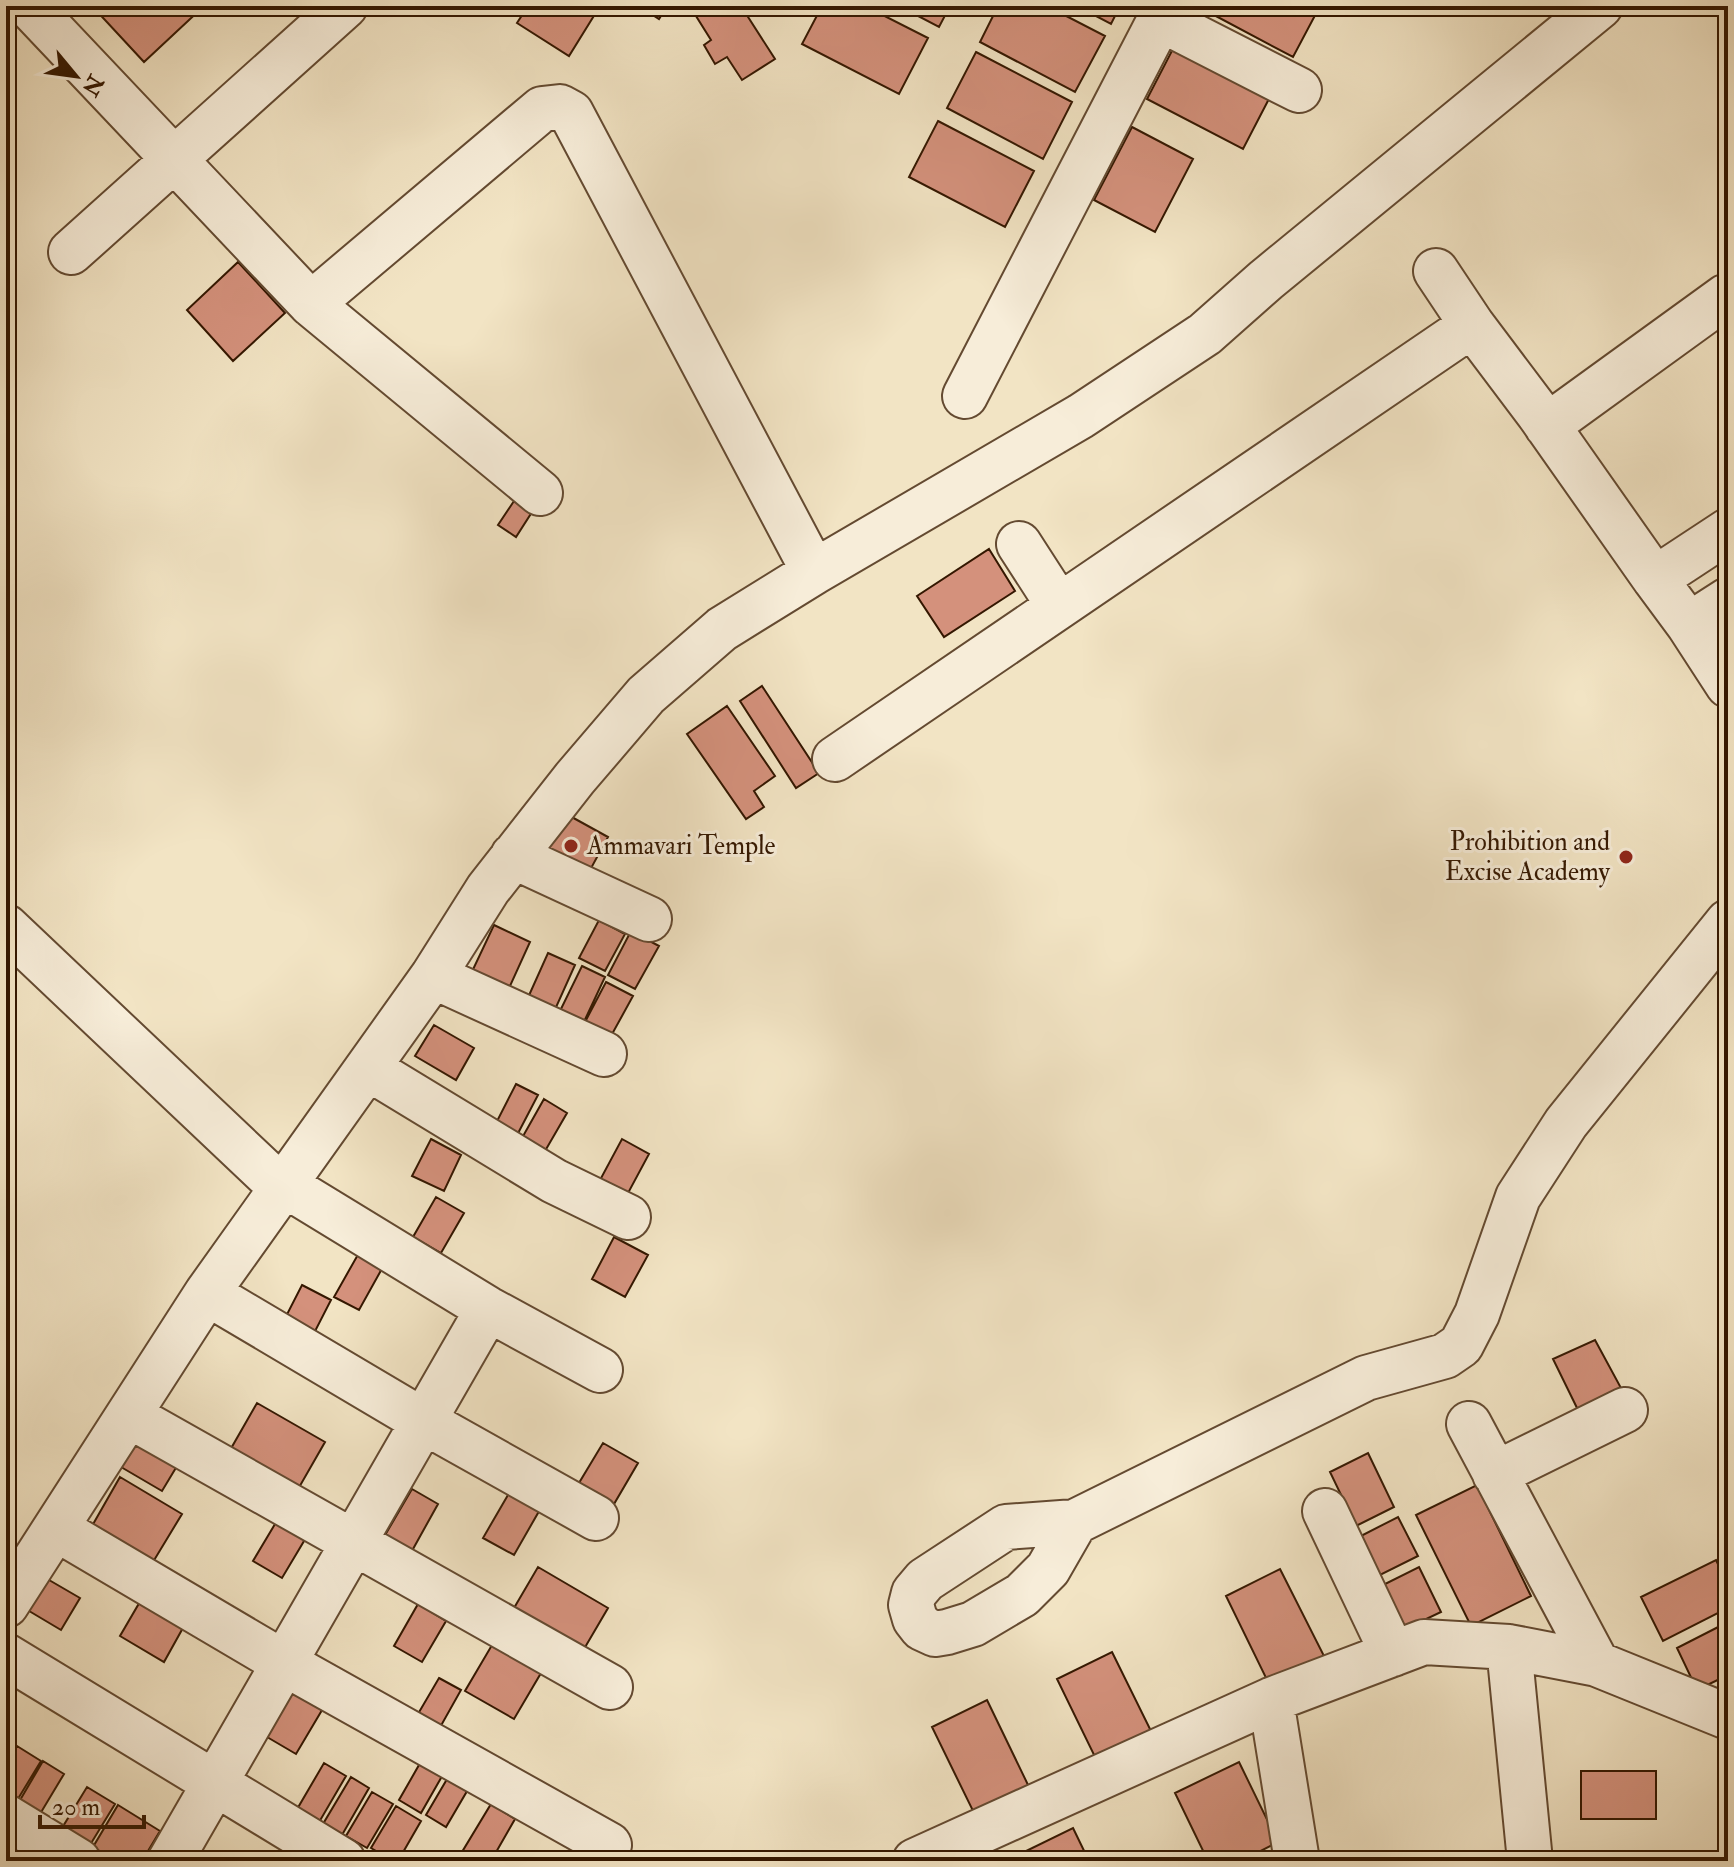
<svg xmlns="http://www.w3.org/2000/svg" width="1734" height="1867" font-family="'IM FELL Double Pica',serif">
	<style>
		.building { fill: #d4917c; stroke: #341700; stroke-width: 2 }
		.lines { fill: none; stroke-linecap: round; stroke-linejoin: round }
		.minor-casing { stroke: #644a31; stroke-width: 48 }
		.minor { stroke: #f7edd9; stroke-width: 44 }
		.poi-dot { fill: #8f2418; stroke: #f7edd9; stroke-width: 3 }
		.labels { text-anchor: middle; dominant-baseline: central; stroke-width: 6; stroke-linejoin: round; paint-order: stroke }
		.poi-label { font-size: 26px; fill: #341700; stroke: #f7edd9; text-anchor: end }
	</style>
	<rect width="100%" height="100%" fill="#f2e4c4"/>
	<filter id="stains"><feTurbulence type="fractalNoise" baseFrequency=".0025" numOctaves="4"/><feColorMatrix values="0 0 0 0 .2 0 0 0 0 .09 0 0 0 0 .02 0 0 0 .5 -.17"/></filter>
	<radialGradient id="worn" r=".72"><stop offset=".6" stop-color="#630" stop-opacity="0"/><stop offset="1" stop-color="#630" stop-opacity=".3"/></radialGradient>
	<path class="building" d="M92 6H204L144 62Z
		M528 6H600L569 56 517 23Z
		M639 6H667L659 19Z
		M711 6H741L775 59 742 80 727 57 715 64 704 45 711 40 696 16Z
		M822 6H865L928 38 899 94 802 44Z
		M899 6H950L939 27Z
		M998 6H1047L1105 36 1075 92 980 42Z
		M1077 6H1120L1111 24Z
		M1197 6H1320L1293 57Z
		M1176 43 1272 93 1243 149 1147 99Z
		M976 52 1072 102 1043 159 947 108Z
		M938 121 1034 171 1005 227 909 177Z
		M1132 127 1193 159 1155 232 1094 200Z
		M238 262 285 313 233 361 187 310Z
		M514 501 532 512 516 537 498 525Z
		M989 549 1015 591 944 637 917 596Z
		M762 686 819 773 796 788 740 701Z
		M727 706 775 776 754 791 764 807 746 819 687 734Z
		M559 810 608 837 583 883 534 856Z
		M599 920 625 934 605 971 579 958Z
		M494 925 530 942 505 997 468 980Z
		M631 931 659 946 635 989 608 975Z
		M548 953 575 965 553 1014 526 1002Z
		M582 966 605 977 582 1026 558 1015Z
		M606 982 633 996 611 1036 585 1022Z
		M434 1025 474 1048 456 1080 415 1056Z
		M516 1084 538 1095 515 1139 494 1127Z
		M544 1099 567 1113 541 1158 518 1145Z
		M431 1139 461 1155 444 1191 412 1176Z
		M622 1139 649 1154 627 1195 600 1180Z
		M436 1197 464 1213 441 1253 413 1237Z
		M614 1237 648 1255 625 1297 592 1279Z
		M360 1251 384 1265 359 1310 334 1297Z
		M302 1285 331 1300 309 1343 280 1328Z
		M1595 1340 1621 1388 1579 1412 1553 1359Z
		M257 1403 325 1442 297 1491 229 1452Z
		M138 1437 180 1461 162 1491 121 1467Z
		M603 1443 638 1463 614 1504 579 1483Z
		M1368 1453 1394 1507 1356 1526 1330 1472Z
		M120 1477 182 1514 153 1562 92 1526Z
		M1477 1485 1531 1596 1471 1626 1416 1515Z
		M512 1488 542 1506 514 1555 483 1538Z
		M412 1489 438 1504 408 1558 381 1542Z
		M1398 1517 1418 1556 1374 1578 1355 1539Z
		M278 1519 307 1536 282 1578 253 1561Z
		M1716 1560 1728 1585V1608L1663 1641 1641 1597Z
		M538 1567 608 1608 577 1661 507 1620Z
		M1419 1567 1441 1612 1399 1632 1377 1588Z
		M1280 1569 1324 1656 1269 1684 1226 1596Z
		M37 1573 80 1598 61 1630 19 1605Z
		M141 1600 184 1626 164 1662 120 1636Z
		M418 1604 446 1621 422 1662 394 1646Z
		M1728 1622V1675L1697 1690 1677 1648Z
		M492 1645 541 1673 514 1719 465 1691Z
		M1112 1652 1151 1731 1096 1759 1057 1679Z
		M439 1678 461 1690 438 1731 415 1719Z
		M295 1687 325 1705 296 1754 267 1737Z
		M987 1700 1030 1789 976 1817 932 1727Z
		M17 1746 41 1761 13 1807 6 1803V1764Z
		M423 1758 445 1771 421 1813 399 1800Z
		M43 1761 64 1774 37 1819 16 1807Z
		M1239 1762 1278 1842 1241 1861H1208L1175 1793Z
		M324 1763 346 1776 318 1824 296 1811Z
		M1581 1771H1656V1819H1581Z
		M450 1774 470 1786 446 1827 426 1815Z
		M351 1777 369 1788 342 1835 323 1824Z
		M87 1787 115 1804 90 1845 62 1828Z
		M372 1792 393 1804 367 1848 346 1836Z
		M491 1804 515 1819 491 1861H478L462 1852Z
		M118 1805 160 1831 142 1861H116L93 1847Z
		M396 1806 421 1821 398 1861H393L371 1848Z
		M1073 1828 1089 1861H1026L1022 1853Z"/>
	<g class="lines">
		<defs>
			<path id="minor" d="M29 6 311 304 540 493
				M1160 19 1299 90
				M71 252 345 6
				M1436 271 1472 325
				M311 304 542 109 560 107 571 113 814 572
				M965 396 1167 6
				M1547 426 1725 297 1728 300
				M1728 531 1655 579 1689 625 1728 600
				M1019 544 1059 606
				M1689 625 1728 685
				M835 759 1472 325 1539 414 1655 579
				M513 856 649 919
				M6 927 267 1174 488 1309 600 1370
				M433 976 604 1054
				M368 1068 554 1181 628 1217
				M207 1293 423 1421 596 1518
				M130 1416 610 1687
				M1469 1424 1597 1664
				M1495 1474 1625 1410
				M1325 1511 1393 1654
				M1075 1522 1048 1569 1022 1595 973 1624 947 1632 935 1634 922 1628 915 1619 911 1605 914 1593 925 1580 1006 1527 1075 1522 1366 1378 1445 1356 1461 1345 1477 1314 1518 1197 1566 1123 1728 922
				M57 1529 284 1663 609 1845
				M6 1605 207 1293 433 976 488 889 575 778 646 695 722 629 814 572 1081 416 1205 334 1266 280 1600 6
				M1509 1647 1530 1861
				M6 1656 343 1861
				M1271 1700 1297 1861
				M6 1817 78 1861
				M170 1861 488 1309
				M915 1861 1271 1700 1424 1642 1509 1647 1597 1664 1728 1717"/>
		</defs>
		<use href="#minor" class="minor-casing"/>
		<use href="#minor" class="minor"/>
	</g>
	<g class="poi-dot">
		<circle cx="571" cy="846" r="8"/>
		<circle cx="1626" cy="857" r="8"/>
	</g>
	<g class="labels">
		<g class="poi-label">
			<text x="1610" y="842">Prohibition and<tspan x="1610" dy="30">Excise Academy</tspan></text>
			<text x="587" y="846" text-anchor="start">Ammavari Temple</text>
		</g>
	</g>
	<rect width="1734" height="1867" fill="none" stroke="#f2e4c4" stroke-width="32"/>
	<rect x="8" y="8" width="1718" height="1851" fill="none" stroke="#341700" stroke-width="4"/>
	<rect x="16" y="16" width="1702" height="1835" fill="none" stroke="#341700" stroke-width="2"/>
	<g transform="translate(76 76) rotate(119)" stroke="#f7edd9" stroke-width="6" paint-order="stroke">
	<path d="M0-6L14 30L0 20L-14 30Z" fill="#341700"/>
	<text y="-12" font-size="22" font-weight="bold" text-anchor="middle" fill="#341700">N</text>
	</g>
	<path d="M40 1815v12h104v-12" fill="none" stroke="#341700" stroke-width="4"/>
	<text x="52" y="1815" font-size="24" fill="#341700" stroke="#f7edd9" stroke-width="6" paint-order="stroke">20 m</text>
	<rect width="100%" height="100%" filter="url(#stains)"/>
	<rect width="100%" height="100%" fill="url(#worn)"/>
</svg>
